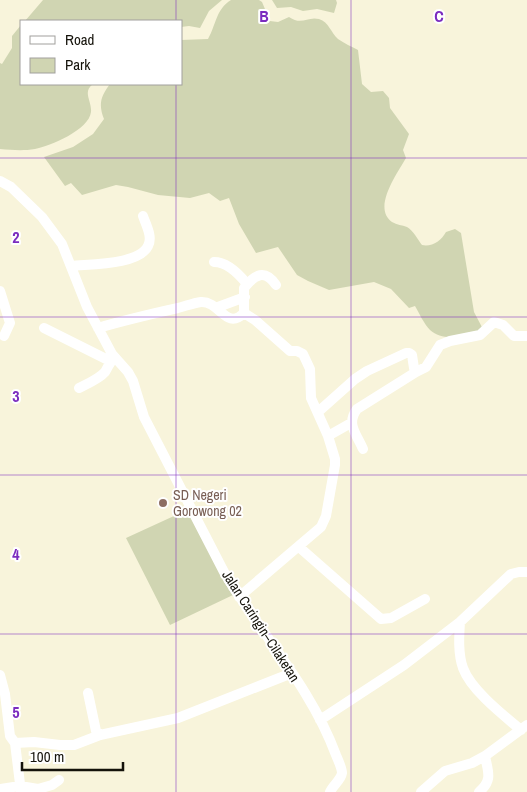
<svg xmlns="http://www.w3.org/2000/svg" width="527" height="792" font-family="'Archivo Narrow',sans-serif">
	<style>
		.green { fill: #d0d5b2 }
		.lines { fill: none; stroke-linecap: round; stroke-linejoin: round }
		.minor { stroke: #fff; stroke-width: 10 }
		.grid { fill: none; stroke: #7b2cbf; stroke-width: 1; stroke-opacity: 0.55 }
		.education-dot { fill: #8d6e63; stroke: #fff; stroke-width: 2 }
		.labels { text-anchor: middle; dominant-baseline: central; stroke-width: 4; stroke-linejoin: round; paint-order: stroke }
		.education-label { font-size: 14px; fill: #785e54; stroke: #fff; text-anchor: start }
		.street-label { font-size: 14px; fill: #14120a; stroke: #fff }
		.grid-label { font-size: 16px; text-anchor: middle; font-weight: bold; fill: #7b2cbf; stroke: #fff; stroke-width: 4; stroke-linejoin: round; paint-order: stroke }
	</style>
	<rect width="100%" height="100%" fill="#f8f4db"/>
	<path class="green" d="M43 0H222L209 11 200 28 189 26 181 27V21H25Z
		M231 0H259L262 2 270 21 278 22 289 17C302 26 307 16 319 19 329 22 331 33 338 39 344 43 352 47 358 50L362 84 371 92 383 91 389 98 390 108 409 134 403 150 406 158C397 174 372 208 392 222 397 225 402 225 407 227 413 230 418 240 422 245 432 247 441 241 446 232L455 229 461 233 474 312 484 331C467 335 444 343 430 330 424 324 419 313 415 306L409 308 391 289 374 282 329 290 308 281 297 275 278 247 256 253 239 224 229 198 220 201 209 193 190 198 158 195 128 187 116 185 82 195 71 183 65 186 44 157 73 147 93 134 104 119C98 104 101 96 110 84H181V40L208 39C216 25 216 9 231 0Z
		M272 0H336L337 3 334 13 317 9 303 11 291 7 277 8Z
		M21 25V84H93C82 92 92 101 91 112 89 130 50 146 35 149 23 151 12 150 0 149V63L2 64 12 48V36Z
		M187 510 233 595 170 625 126 538Z"/>
	<g class="lines">
		<path class="minor" d="M0 181 11 187 42 217 62 244 87 307 112 354 128 372 133 381 144 417 224 572C260 633 311 687 336 755 338 760 342 768 342 773 341 780 333 785 330 792
			M214 262C227 262 239 274 247 284
			M72 266C90 264 139 265 148 246 153 237 146 225 143 216
			M0 291 10 323 4 336
			M218 307 245 297
			M44 328 110 361
			M98 328C125 320 151 314 178 308 186 306 193 303 201 302 220 301 226 331 244 313V288C255 274 265 269 276 285
			M79 388C87 384 99 379 105 372 109 366 109 362 115 358
			M318 412 355 379 367 371 406 353H409L412 355 414 368 416 372 426 367 440 345 450 341 480 335 494 322 503 325 514 336H527
			M328 436 351 423
			M363 449C356 433 346 424 357 409L416 372
			M299 547 381 619 391 618 425 599
			M239 597 321 527 326 516 335 465V459L328 436 311 398 310 369 303 354 297 351H290L255 320 244 313
			M460 622C459 637 458 654 463 668 471 690 503 715 521 730
			M0 675 5 694 10 736 15 743 21 792
			M88 693 96 731 100 735
			M320 720 404 665 460 622 511 574 519 572H527
			M15 743 34 742 60 745H74L100 735 178 718 292 673
			M0 789 20 786 38 789 52 785 59 780
			M421 792 445 771 472 763 485 756 527 725
			M479 792C493 780 488 772 485 756"/>
	</g>
	<path class="grid" d="M176 0V21M351 0V792M176 84V792M0 158H527M0 317H527M0 475H527M0 634H527"/>
	<circle class="education-dot" cx="163" cy="503" r="5"/>
	<g class="labels">
		<g class="education-label">
			<text x="173" y="495">SD Negeri<tspan x="173" dy="16">Gorowong 02</tspan></text>
		</g>
		<g class="street-label">
			<text transform="translate(261 626) rotate(57)">Jalan Caringin–Cilaketan</text>
		</g>
	</g>
	<g class="grid-label">
		<text x="264" y="22">B</text>
		<text x="439" y="22">C</text>
		<text x="16" y="243">2</text>
		<text x="16" y="402">3</text>
		<text x="16" y="560">4</text>
		<text x="16" y="718">5</text>
	</g>
	<rect x="20" y="20" width="162" height="65" fill="#ffffff" stroke="#a1a09d"/>
	<rect x="30" y="36" width="25" height="8" fill="#ffffff" stroke="#a1a09d"/>
	<text x="65" y="45" font-size="15" fill="#14120a">Road</text>
	<rect x="30" y="58" width="25" height="15" fill="#d0d5b2" stroke="#a1a09d"/>
	<text x="65" y="70" font-size="15" fill="#14120a">Park</text>
	<path d="M22 762v8h101v-8" fill="none" stroke="#14120a" stroke-width="2.5"/>
	<text x="30" y="762" font-size="15" fill="#14120a" stroke="#ffffff" stroke-width="4" paint-order="stroke">100 m</text>
</svg>
